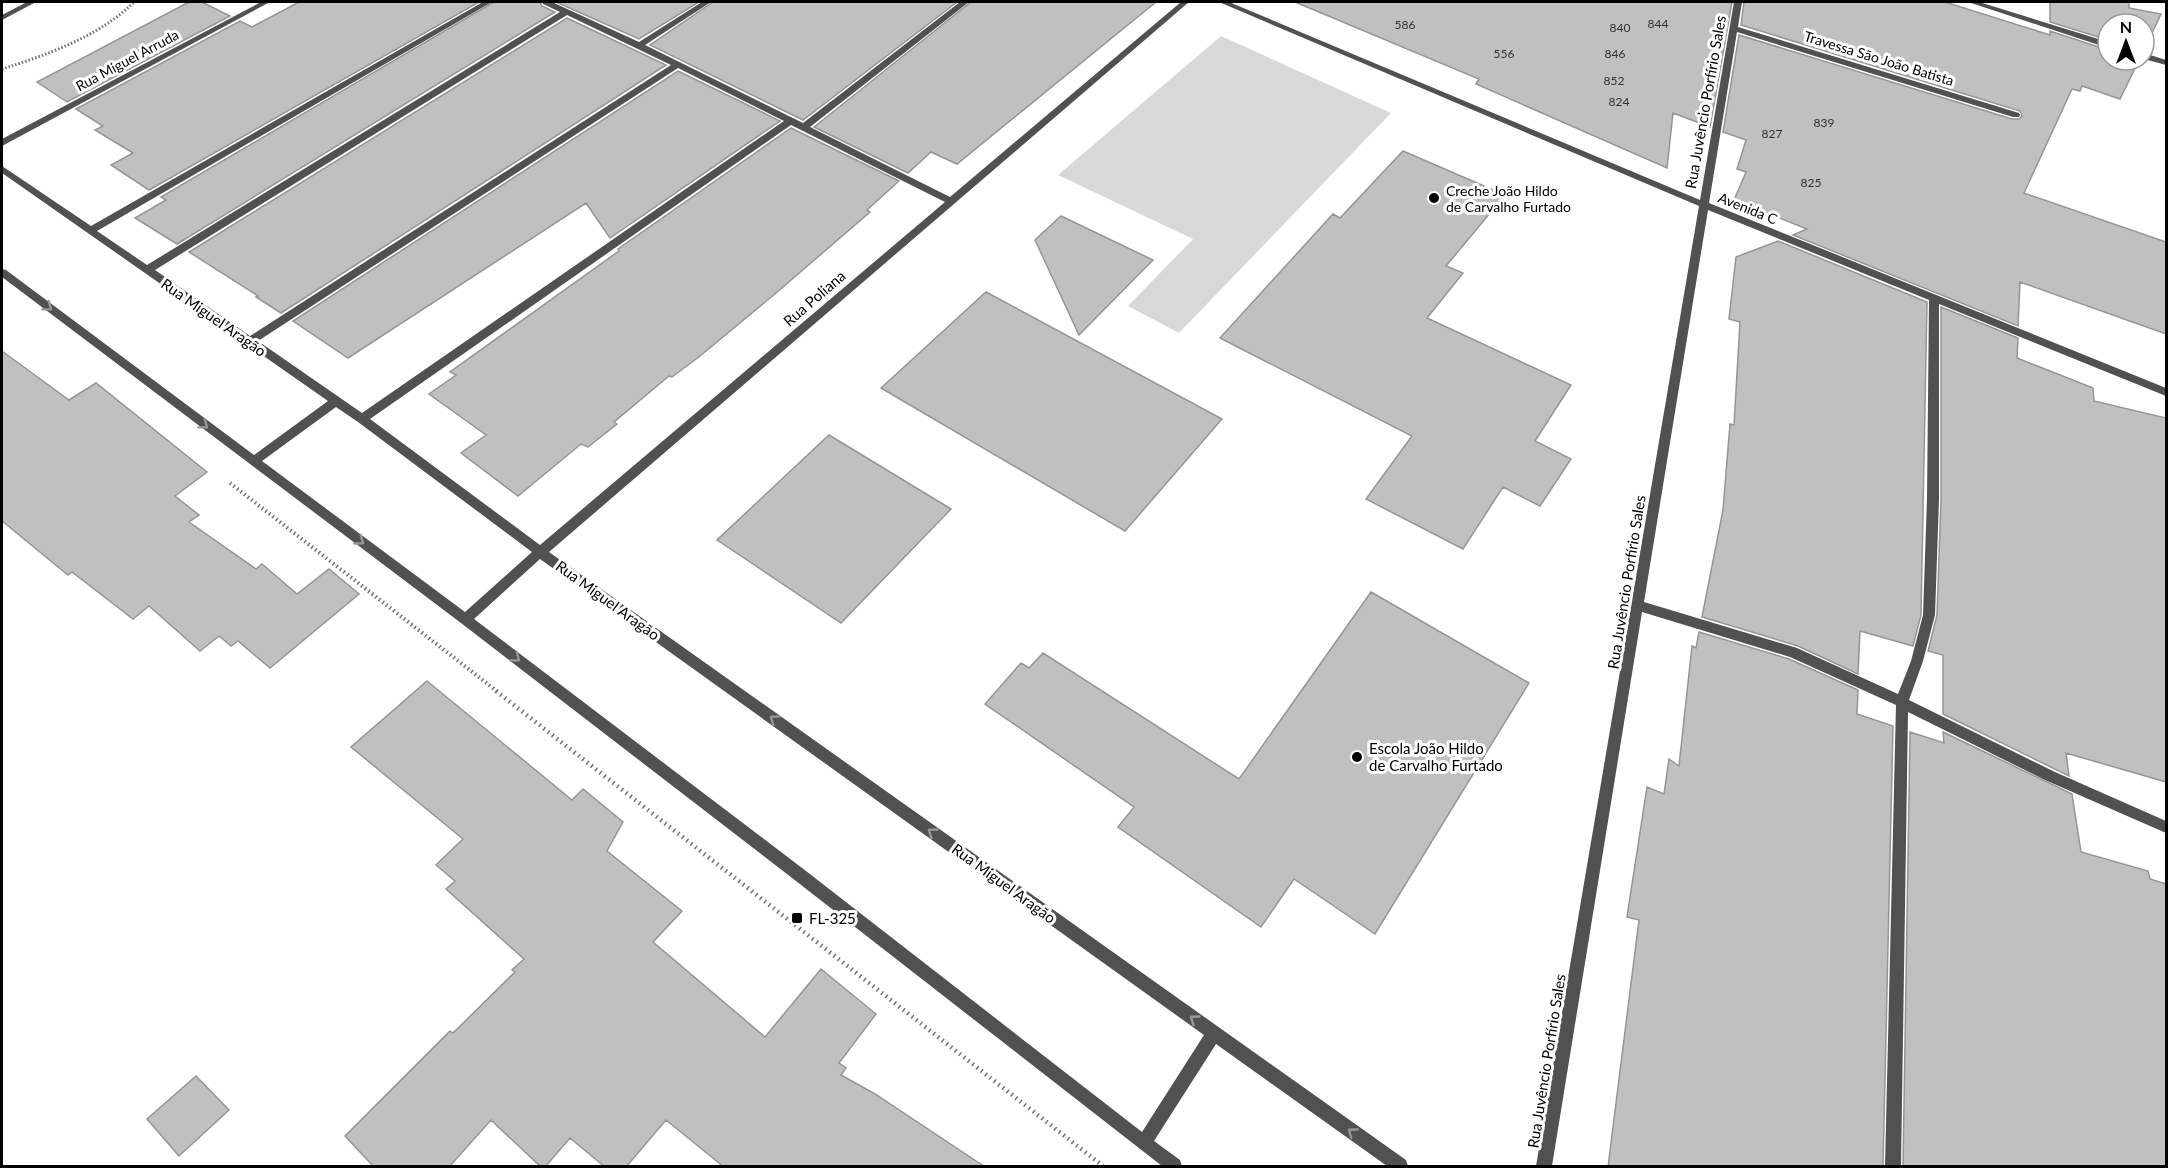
<svg xmlns="http://www.w3.org/2000/svg" width="2168" height="1168" font-family="Lato,sans-serif">
	<style>
		.green { fill: #d8d8d8 }
		.building { fill: #c0c0c0; stroke: #959595; stroke-width: 1.5 }
		.lines { fill: none; stroke-linecap: round; stroke-linejoin: round }
		.path-far2 { stroke: #737373; stroke-width: 3; stroke-dasharray: 1.5 2; stroke-linecap: butt }
		.path-far1 { stroke: #737373; stroke-width: 4; stroke-dasharray: 1.5 3; stroke-linecap: butt }
		.path { stroke: #737373; stroke-width: 4.5; stroke-dasharray: 1.5 4; stroke-linecap: butt }
		.service { fill: #515151; fill-rule: evenodd }
		.minor { fill: #515151; fill-rule: evenodd }
		.oneway { stroke: #979797 }
		.poi-dot { fill: #000; stroke: #fff; stroke-width: 2 }
		.labels { text-anchor: middle; dominant-baseline: central; stroke-width: 6; stroke-linejoin: round; paint-order: stroke }
		.number-label { font-size: 12px; fill: #303030 }
		.far-street-label { font-size: 14px; fill: #000; stroke: #fff }
		.far-poi-label { font-size: 14px; fill: #000; stroke: #fff; text-anchor: start }
		.street-label { font-size: 15px; fill: #000; stroke: #fff }
		.poi-label { font-size: 15px; fill: #000; stroke: #fff; text-anchor: start }
	</style>
	<rect width="100%" height="100%" fill="#fff"/>
	<path class="green" d="M1221 36 1391 113 1179 333 1128 306 1193 239 1058 175Z"/>
	<path class="building" d="M189 2H202L230 16 67 102 37 82Z
		M299 2H479L149 190 111 165 133 153 95 130 103 126 76 109 240 21 252 27Z
		M494 2H540L542 6 555 12 177 244 135 218 166 200 161 197Z
		M556 2H699L639 39Z
		M713 2H957L803 120 650 45Z
		M971 2H1156L957 164 931 152 908 173 814 127Z
		M1295 2H1732L1710 127 1673 113 1667 168 1476 84 1479 79Z
		M1744 2H1945L2050 35V31L2108 50V60H2139L2120 99 2082 86 2080 91 2072 89 2024 193 2166 242V334L2020 282 2018 326 1793 235 1807 229 1734 200 1746 172 1737 169 1746 140 1723 132 1739 35 2012 119H2019L2022 116 2020 111 1741 25Z
		M2050 2H2129V8L2161 14 2144 50V24H2108V40L2050 22Z
		M567 18 666 65 281 313 256 297 258 296 189 252Z
		M678 71 780 121 610 238 586 203 348 358 293 321Z
		M791 128 899 181 867 210 870 212 776 293 700 356 672 377 669 376 614 422 617 424 588 447 581 444 518 496 461 453 486 435 429 394 456 375 450 372 619 251 618 249Z
		M1403 151 1505 195 1446 266 1463 273 1427 318 1571 385 1535 441 1571 459 1540 506 1503 487 1463 549 1366 499 1412 436 1220 338 1333 214 1340 218Z
		M1061 216 1153 260 1079 335 1035 240Z
		M1778 241 1927 302 1921 615 1913 646 1860 631 1858 674 1798 646 1702 617 1723 510 1730 424 1734 425 1740 322 1729 319 1736 257Z
		M986 292 1222 419 1125 531 881 388Z
		M1941 307 2018 338 2017 358 2093 388 2094 401 2166 418V782L2066 753 2069 776 1943 714V655L1928 651 1937 615 1941 499Z
		M2 351 69 400 96 383 207 472 175 496 199 515 189 522 256 569 262 564 297 594 329 569 359 594 270 668 238 641 231 646 219 636 200 651 149 606 133 619 72 572 68 575 2 521Z
		M829 435 951 509 841 623 717 540Z
		M1371 592 1529 683 1375 934 1294 879 1261 927 1118 827 1134 807 985 704 1021 663 1029 668 1043 653 1239 779Z
		M1699 632 1789 659 1858 690 1857 714 1893 726 1883 1167H1608L1639 920 1627 917 1647 787 1664 794 1669 759 1679 766 1692 646 1696 648Z
		M427 681 572 800 583 789 623 822 607 851 682 911 653 942 765 1037 821 969 876 1014 839 1063 846 1068 841 1075 875 1094 985 1167H724L666 1120 626 1167H605L570 1138 545 1167H541L491 1120 449 1167H374L345 1136 450 1031 453 1033 515 972 512 970 524 959 446 889 455 881 436 865 463 839 351 747Z
		M1910 732 1944 743 1943 732 2072 794 2081 852 2148 871 2150 879 2166 884V1167H1903Z
		M196 1076 229 1110 179 1156 147 1119Z"/>
	<g class="lines">
		<path class="path-far2" d="M2 69C47 55 100 36 134 2"/>
		<path class="path-far1" d="M230 483 498 692"/>
		<path class="path" d="M496 691 1103 1166"/>
		<path class="service" d="M27 2H36L2 20V15Z"/>
		<path class="minor" d="M261 2H270L2 146V139Z
			M483 2H492L97 231 147 265 560 12 543 4 542 2H552L639 42 702 2H711L645 45 803 123 960 2H969L810 127 950 197 1181 2H1189L549 552 1406 1160 1408 1166H1387L1216 1044 1154 1141 1180 1160 1182 1166H1162L796 881 461 623 2 277V269L6 270 254 455 328 401 2 173V166L91 226ZM567 15 671 65 250 336 155 270ZM678 68 784 121 362 413 258 341ZM791 125 945 202 540 545 370 419ZM336 407 358 422 532 552 465 612 262 461ZM540 559 1204 1035 1142 1132 806 871 474 619Z
			M1219 2H1229L1700 200 1734 2H1742L1738 27 2019 113 2020 115 2019 117H2013L1737 32 1709 203 2166 388V396L1939 304V499L1935 615 1923 661 1909 700 2055 772 2166 821V833L2045 780 1908 712 1901 1166H1885L1896 705 1790 657 1642 612 1552 1166H1536L1699 206ZM1708 210 1929 300 1927 499 1923 615 1911 661 1898 694 1797 648 1644 602Z
			M1968 2H1979L2108 42V48Z
			M2144 53 2166 60V65L2144 59Z"/>
	</g>
	<defs><path id="oneway-chevron" d="M-2-3.5L2.5 0L-2 3.5" fill="none" stroke-width="1.6" stroke-linecap="round" stroke-linejoin="round" transform="scale(1.5)"/></defs>
	<g class="oneway">
		<use href="#oneway-chevron" transform="translate(48 307) rotate(37)"/>
		<use href="#oneway-chevron" transform="translate(204 425) rotate(37)"/>
		<use href="#oneway-chevron" transform="translate(360 541) rotate(36)"/>
		<use href="#oneway-chevron" transform="translate(516 658) rotate(37)"/>
		<use href="#oneway-chevron" transform="translate(774 719) rotate(-144)"/>
		<use href="#oneway-chevron" transform="translate(932 832) rotate(-144)"/>
		<use href="#oneway-chevron" transform="translate(1194 1019) rotate(-144)"/>
		<use href="#oneway-chevron" transform="translate(1352 1132) rotate(-144)"/>
	</g>
	<g class="poi-dot">
		<circle cx="1434" cy="198" r="6"/>
		<circle cx="1357" cy="757" r="6"/>
		<rect x="791" y="912" width="12" height="12" rx="3"/>
	</g>
	<g class="labels">
		<g class="number-label">
			<text x="1658" y="23">844</text>
			<text x="1405" y="24">586</text>
			<text x="1620" y="27">840</text>
			<text x="1504" y="53">556</text>
			<text x="1615" y="53">846</text>
			<text x="1614" y="80">852</text>
			<text x="1619" y="101">824</text>
			<text x="1824" y="122">839</text>
			<text x="1772" y="133">827</text>
			<text x="1811" y="182">825</text>
		</g>
		<g class="far-street-label">
			<text transform="translate(1879 58) rotate(17)">Travessa São João Batista</text>
			<text transform="translate(127 60) rotate(-28)">Rua Miguel Arruda</text>
			<text transform="translate(1748 208) rotate(22)">Avenida C</text>
		</g>
		<g class="far-poi-label">
			<text x="1446" y="190">Creche João Hildo<tspan x="1446" dy="16">de Carvalho Furtado</tspan></text>
		</g>
		<g class="street-label">
			<text transform="translate(1705 102) rotate(-80)">Rua Juvêncio Porfírio Sales</text>
			<text transform="translate(814 298) rotate(-41)">Rua Poliana</text>
			<text transform="translate(214 317) rotate(35)">Rua Miguel Aragão</text>
			<text transform="translate(1626 582) rotate(-81)">Rua Juvêncio Porfírio Sales</text>
			<text transform="translate(608 600) rotate(36)">Rua Miguel Aragão</text>
			<text transform="translate(1004 883) rotate(36)">Rua Miguel Aragão</text>
			<text transform="translate(1546 1061) rotate(-81)">Rua Juvêncio Porfírio Sales</text>
		</g>
		<g class="poi-label">
			<text x="1369" y="748">Escola João Hildo<tspan x="1369" dy="17">de Carvalho Furtado</tspan></text>
			<text x="809" y="918">FL-325</text>
		</g>
	</g>
	<rect width="2168" height="1168" fill="none" stroke="#000000" stroke-width="6"/>
	<g transform="translate(2126 42)"><circle r="28" fill="#ffffff" stroke="#999999" stroke-width="1.5"/>
	<path d="M0-4.5L10 22L0 15L-10 22Z" fill="#000000"/>
	<text y="-9" font-size="16" font-weight="bold" text-anchor="middle" fill="#000000">N</text>
	</g>
</svg>
